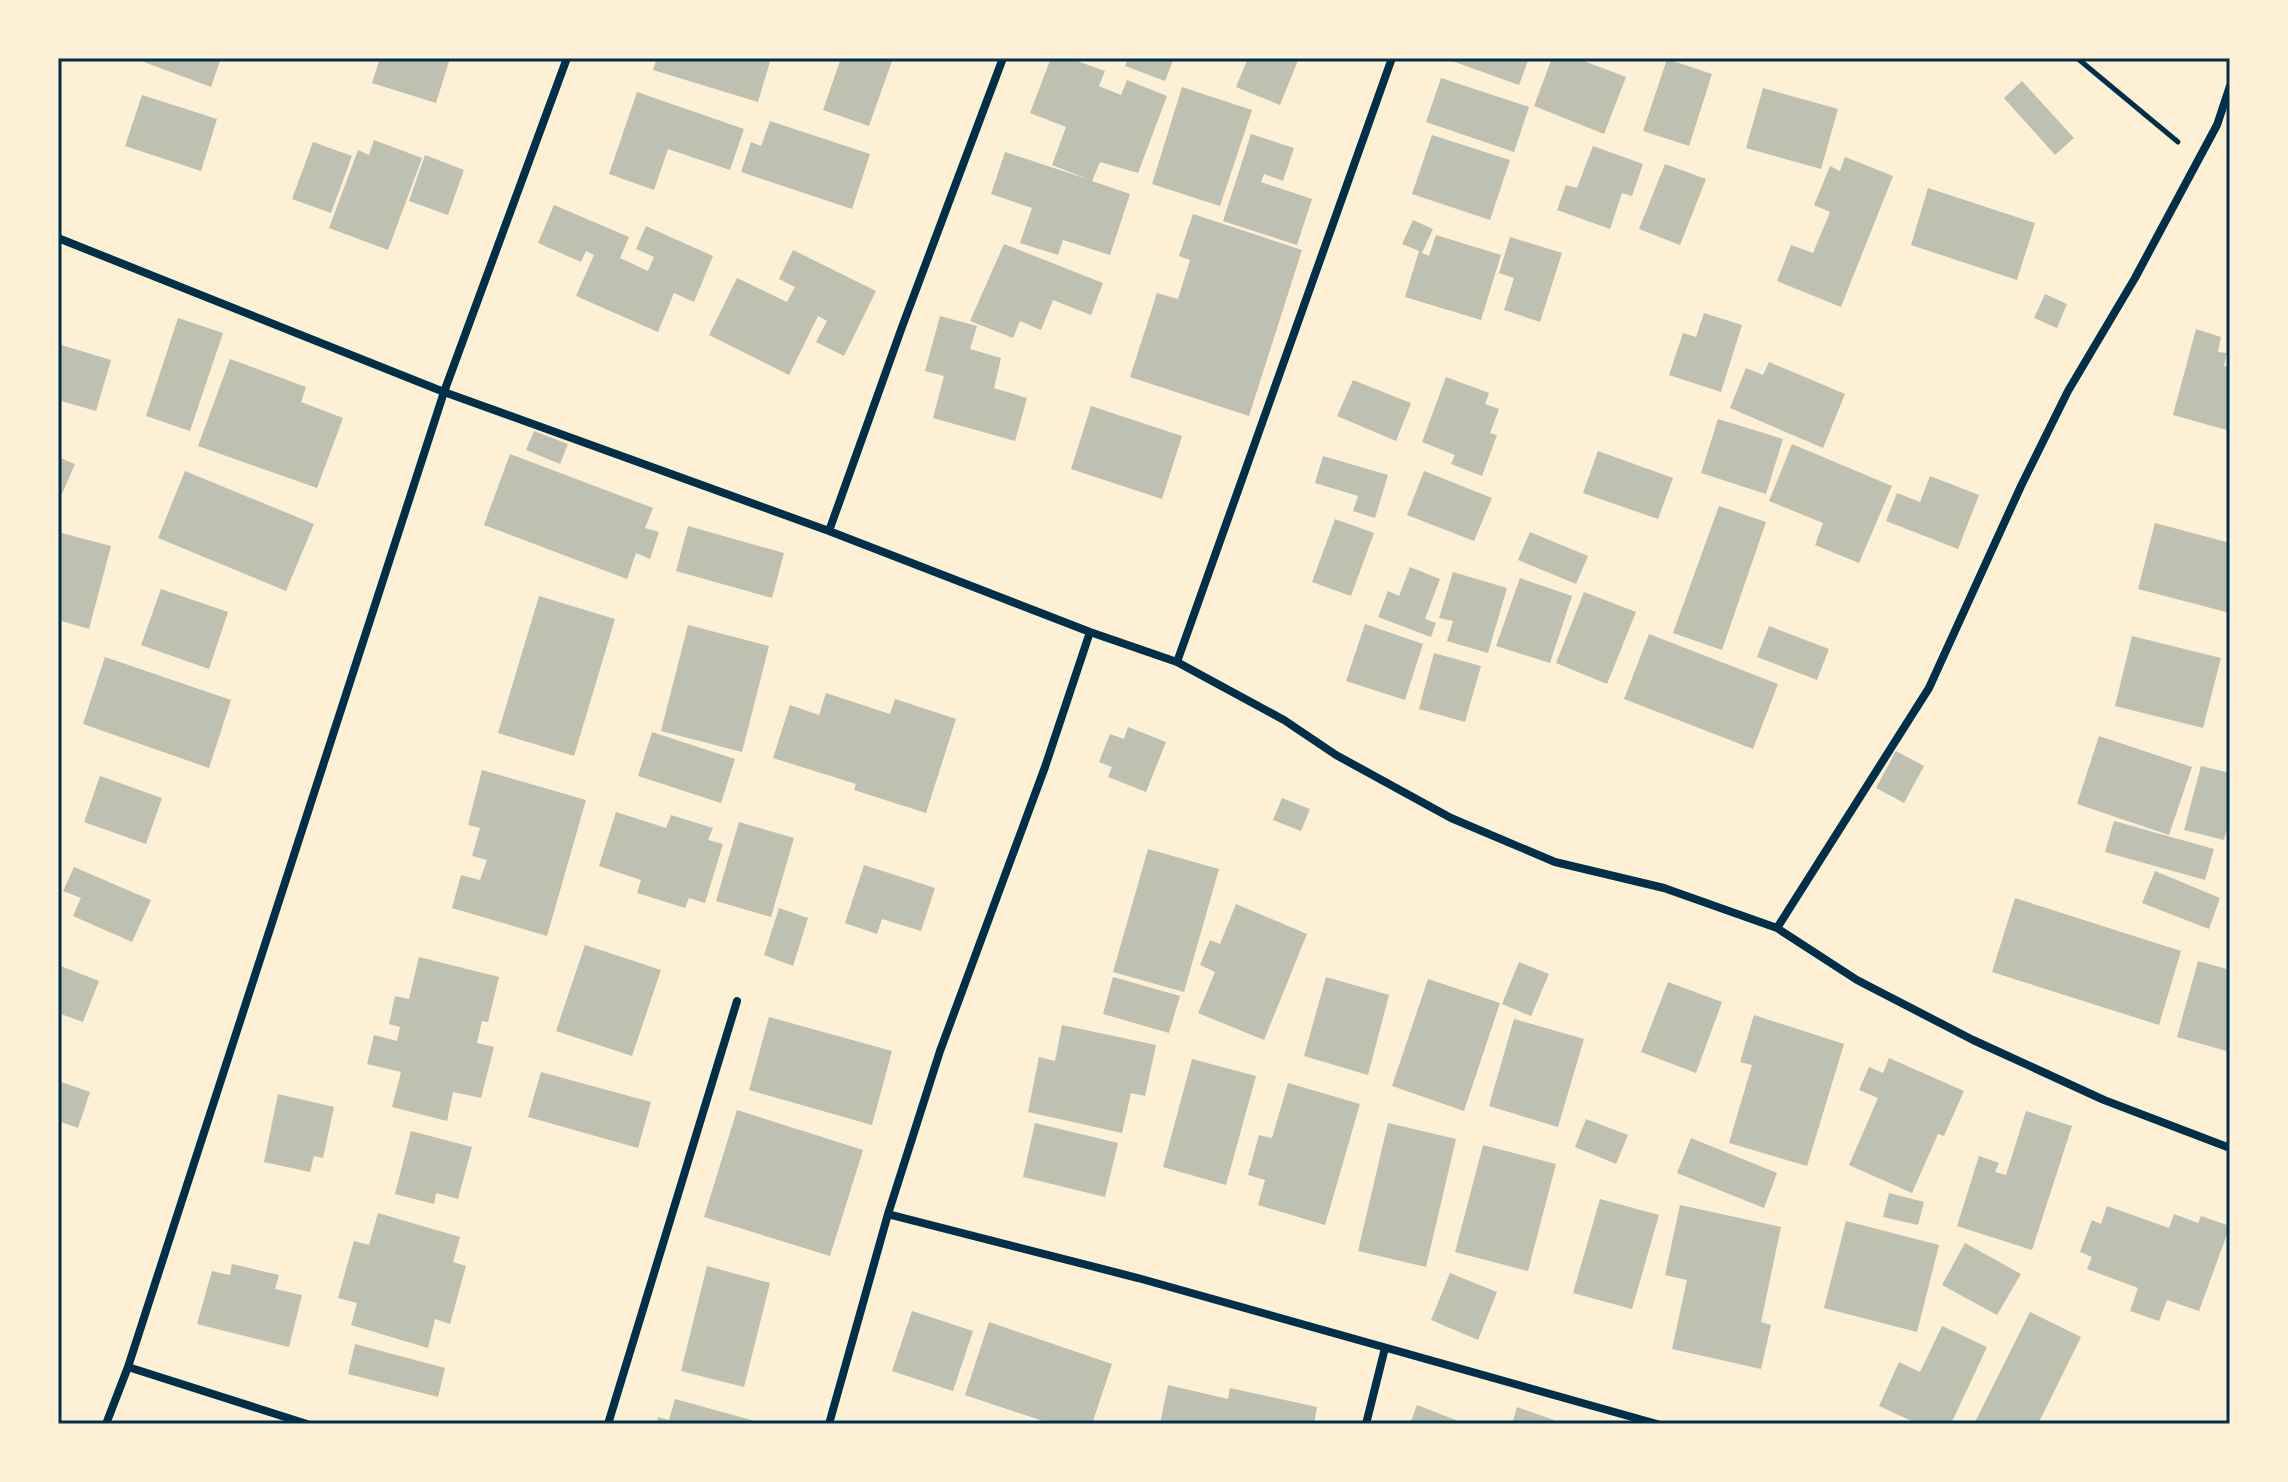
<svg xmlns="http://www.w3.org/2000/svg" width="2288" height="1482" font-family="'Space Grotesk',sans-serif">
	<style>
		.building { fill: #bec0b2 }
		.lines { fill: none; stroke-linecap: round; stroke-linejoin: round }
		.path { stroke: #003049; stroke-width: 5 }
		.minor { stroke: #003049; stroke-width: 8 }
		.neatline { fill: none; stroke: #003049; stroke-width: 3 }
	</style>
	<rect width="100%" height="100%" fill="#fdf0d5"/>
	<path class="building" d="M133 58H221L211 87Z
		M380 58H450L436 103 372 83Z
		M657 58H771L758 102 653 70Z
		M841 58H893L869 126 823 110Z
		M1051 58H1069L1105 71 1099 86 1121 95 1127 80 1167 96 1138 173 1100 162 1092 181 1130 194 1110 255 1063 240 1058 255 1020 243 1032 208 991 194 1005 152 1090 180 1052 165 1066 127 1030 113Z
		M1128 58H1174L1165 81 1125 66Z
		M1248 58H1299L1280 105 1236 87Z
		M1453 58H1529L1519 85 1452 61Z
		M1552 58H1576L1626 77 1604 134 1534 106Z
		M1667 59 1712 74 1689 146 1643 131Z
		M1441 78 1529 107 1514 152 1426 122Z
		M2022 81 2074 138 2055 155 2004 98Z
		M1182 87 1252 110 1220 206 1152 184Z
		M1763 88 1838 109 1821 169 1746 148Z
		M637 92 744 129 730 170 668 149 654 190 609 174Z
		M142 95 217 119 201 171 125 146Z
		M770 121 870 154 852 209 741 172 751 142 761 146Z
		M1251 134 1294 148 1283 181 1264 174 1261 182 1312 199 1297 245 1223 221Z
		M1432 135 1510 160 1490 220 1412 194Z
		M374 140 422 158 388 250 329 228 358 150 369 155Z
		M313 142 352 156 331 213 292 199Z
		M1593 146 1643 164 1632 196 1622 193 1610 229 1557 210 1566 185 1577 188Z
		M425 155 464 170 448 215 409 201Z
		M1845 157 1893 176 1841 307 1777 281 1791 245 1813 253 1830 212 1814 205 1830 166 1840 171Z
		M1665 164 1706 179 1680 245 1639 229Z
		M1928 188 2035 223 2017 280 1911 245Z
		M554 205 629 237 620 258 648 271 654 257 636 249 646 226 713 256 694 302 674 293 658 332 576 296 594 255 586 251 581 262 538 243Z
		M1193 214 1302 250 1249 416 1130 377 1157 293 1178 299 1190 260 1179 256Z
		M1413 220 1433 229 1422 253 1429 256 1436 235 1501 255 1481 320 1405 297 1419 251 1402 244Z
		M1510 237 1562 253 1540 322 1504 310 1514 278 1499 273Z
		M1004 244 1103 283 1091 315 1053 300 1041 330 1020 321 1013 338 970 321Z
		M793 250 876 291 844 356 816 342 827 321 818 316 789 375 709 335 737 278 787 302 795 287 779 279Z
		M2045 294 2067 304 2057 328 2034 318Z
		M1704 313 1742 325 1721 392 1669 375 1683 333 1696 337Z
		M940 316 977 326 970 349 1001 358 994 388 1027 398 1015 441 933 418 944 376 925 371Z
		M178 318 223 333 190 431 146 416Z
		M2196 329 2221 337 2218 352 2227 353 2224 366 2230 367V431L2173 415Z
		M58 344 111 360 96 411 58 400Z
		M230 359 306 387 301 402 343 418 317 488 198 446Z
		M1769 362 1845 394 1823 448 1730 408 1746 368 1763 375Z
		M1446 377 1489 393 1485 404 1499 409 1490 433 1497 435 1482 476 1451 464 1455 455 1422 442Z
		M1353 380 1411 403 1396 441 1337 416Z
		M1091 406 1182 436 1162 499 1071 469Z
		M1718 419 1783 439 1766 494 1701 473Z
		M534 431 568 444 560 464 526 450Z
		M1792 444 1892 486 1859 563 1815 545 1823 523 1769 501Z
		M1598 451 1673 478 1658 519 1583 493Z
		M510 454 653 508 645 528 659 532 650 559 636 553 627 579 484 525Z
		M1323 456 1388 475 1375 518 1353 511 1358 496 1315 483Z
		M58 457 75 464 58 503Z
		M185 471 314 524 286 591 158 538Z
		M1424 471 1492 498 1474 541 1407 515Z
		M1930 476 1979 495 1958 549 1886 521 1897 493 1920 502Z
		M1719 506 1766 522 1722 650 1673 633Z
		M1335 519 1374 533 1351 596 1312 582Z
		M2155 523 2230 543V613L2138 589Z
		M688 526 784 553 772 598 676 571Z
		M58 532 111 546 89 629 58 620V595L61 583 58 582Z
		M1530 532 1588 556 1576 584 1518 560Z
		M1410 567 1440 579 1425 619 1436 623 1431 637 1378 617 1388 591 1399 596Z
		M1453 572 1507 588 1488 653 1447 641 1453 621 1439 618Z
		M1520 578 1572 596 1550 663 1496 646Z
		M161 589 228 612 209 669 141 645Z
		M1584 592 1636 612 1607 684 1556 663Z
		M539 596 615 619 574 756 498 733Z
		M1365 624 1423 644 1405 700 1346 681Z
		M688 625 769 646 742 752 661 731Z
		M1769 626 1829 649 1817 680 1757 657Z
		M1649 634 1778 684 1753 749 1624 699Z
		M2132 636 2221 658 2203 728 2115 706Z
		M1434 653 1481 666 1465 722 1419 709Z
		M105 657 231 700 209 768 83 724Z
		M826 693 890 714 895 699 956 719 926 813 854 790 856 784 773 758 790 705 819 715Z
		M1128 727 1166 742 1146 792 1108 777 1112 767 1099 762 1110 734 1124 739Z
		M652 732 735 759 721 803 638 776Z
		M2099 736 2192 767 2169 835 2077 804Z
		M1896 751 1924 766 1904 803 1876 788Z
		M2201 766 2230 773V818L2224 840 2184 830Z
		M482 770 586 800 547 936 452 908 461 875 480 880 487 860 472 856 480 828 468 825Z
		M100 776 162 798 146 844 84 822Z
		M1282 798 1310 809 1301 831 1273 820Z
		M616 812 666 828 671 815 713 828 708 840 723 844 705 903 689 898 685 908 637 893 641 880 599 866Z
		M2114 821 2214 849 2205 880 2105 852Z
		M739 822 794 838 771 917 716 901Z
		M1148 849 1219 869 1184 992 1113 972Z
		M864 865 935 888 921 931 882 919 877 934 845 923Z
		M74 867 151 900 132 942 73 916 81 898 63 891Z
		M2155 871 2220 898 2209 929 2142 903Z
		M2015 898 2181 951 2159 1025 1992 972Z
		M1236 904 1307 934 1264 1040 1198 1013 1215 972 1200 965 1210 940 1220 944Z
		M779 908 808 918 793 966 764 955Z
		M585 945 661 970 632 1056 556 1031Z
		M419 957 499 977 488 1022 482 1021 477 1043 494 1047 481 1098 453 1092 447 1121 392 1107 401 1072 367 1064 374 1035 397 1041 400 1027 389 1024 395 996 409 999Z
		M2198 961 2230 970V1052L2177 1037Z
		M1519 962 1549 974 1531 1016 1502 1004Z
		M58 965 99 981 83 1022 58 1013Z
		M1113 977 1180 996 1169 1033 1103 1014Z
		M1326 977 1389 995 1368 1075 1304 1056Z
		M1428 979 1500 1003 1464 1111 1392 1086Z
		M1668 982 1722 1002 1696 1073 1641 1052Z
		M1754 1015 1844 1044 1807 1166 1729 1143 1752 1065 1740 1062Z
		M769 1017 892 1051 872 1125 749 1090Z
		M1514 1019 1584 1039 1558 1127 1489 1106Z
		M1062 1025 1156 1045 1145 1096 1131 1093 1122 1133 1028 1112 1039 1057 1055 1061Z
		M1889 1058 1964 1091 1944 1136 1938 1134 1912 1193 1849 1165 1878 1098 1859 1090 1869 1067 1883 1073Z
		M1192 1059 1256 1076 1226 1185 1163 1167Z
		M541 1072 651 1102 638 1148 528 1117Z
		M58 1081 90 1092 78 1128 58 1121Z
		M1288 1083 1360 1104 1325 1225 1258 1205 1265 1180 1248 1175 1259 1135 1272 1138Z
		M278 1094 334 1107 323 1158 314 1156 310 1172 264 1162Z
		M737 1110 863 1150 830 1256 704 1217Z
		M2026 1111 2072 1126 2032 1250 1957 1226 1979 1156 1999 1163 1995 1172 2006 1175Z
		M1586 1119 1628 1135 1616 1164 1575 1147Z
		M1035 1123 1118 1143 1105 1197 1023 1177Z
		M1388 1123 1456 1139 1426 1267 1358 1251Z
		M411 1131 472 1147 458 1199 436 1193 434 1204 395 1194Z
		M1691 1138 1777 1173 1764 1208 1677 1173Z
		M1483 1145 1556 1164 1528 1271 1455 1252Z
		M1889 1193 1924 1202 1918 1225 1883 1217Z
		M1600 1199 1659 1215 1632 1309 1573 1293Z
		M1680 1205 1781 1227 1761 1322 1771 1325 1761 1369 1672 1349 1687 1280 1665 1275Z
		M2107 1206 2169 1228 2174 1214 2198 1223 2201 1216 2230 1226 2199 1311 2167 1300 2159 1321 2130 1311 2138 1288 2087 1269 2092 1257 2080 1252 2092 1220 2101 1224Z
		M378 1213 460 1237 453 1262 466 1266 450 1324 435 1319 428 1348 351 1325 357 1303 338 1298 354 1241 369 1245Z
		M1846 1221 1939 1245 1917 1332 1824 1308Z
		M1965 1243 2021 1274 1997 1315 1942 1285Z
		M232 1264 279 1275 275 1289 302 1295 289 1347 197 1324 212 1271 230 1275Z
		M707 1266 770 1283 744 1387 681 1371Z
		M1450 1273 1497 1292 1478 1340 1431 1320Z
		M912 1311 973 1331 953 1391 892 1371Z
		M2030 1312 2081 1337 2038 1424H1974Z
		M989 1322 1112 1364 1092 1424H1052L965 1395Z
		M1942 1326 1987 1347 1951 1424H1918L1879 1406 1899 1362 1920 1372Z
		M355 1344 445 1368 438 1397 348 1374Z
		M1168 1385 1228 1399 1230 1388 1317 1407 1314 1424H1160Z
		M675 1399 762 1423V1424H656L658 1417 669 1420Z
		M1417 1405 1466 1424H1410Z
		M1517 1407 1554 1420 1552 1424H1512Z"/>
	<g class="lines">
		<path class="path" d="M2077 58 2178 142"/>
		<path class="minor" d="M58 238 444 392 829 531 1090 632 1177 662 1392 58
			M829 531 902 327 1003 58
			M1177 662 1284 720 1336 755 1451 818 1555 862 1664 888 1777 928 1857 980 1973 1040 2104 1100 2230 1148
			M1777 928 1929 688 2021 486 2068 391 2135 278 2217 125 2230 86
			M888 1214 1138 1278 1657 1424
			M128 1367 307 1424
			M106 1424 128 1367 444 392 567 58
			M608 1424 737 1001
			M829 1424 888 1214 940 1051 1045 767 1090 632
			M1366 1424 1385 1348"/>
	</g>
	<rect width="2288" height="1482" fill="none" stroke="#fdf0d5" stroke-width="120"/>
	<rect x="60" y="60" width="2168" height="1362" class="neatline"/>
</svg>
